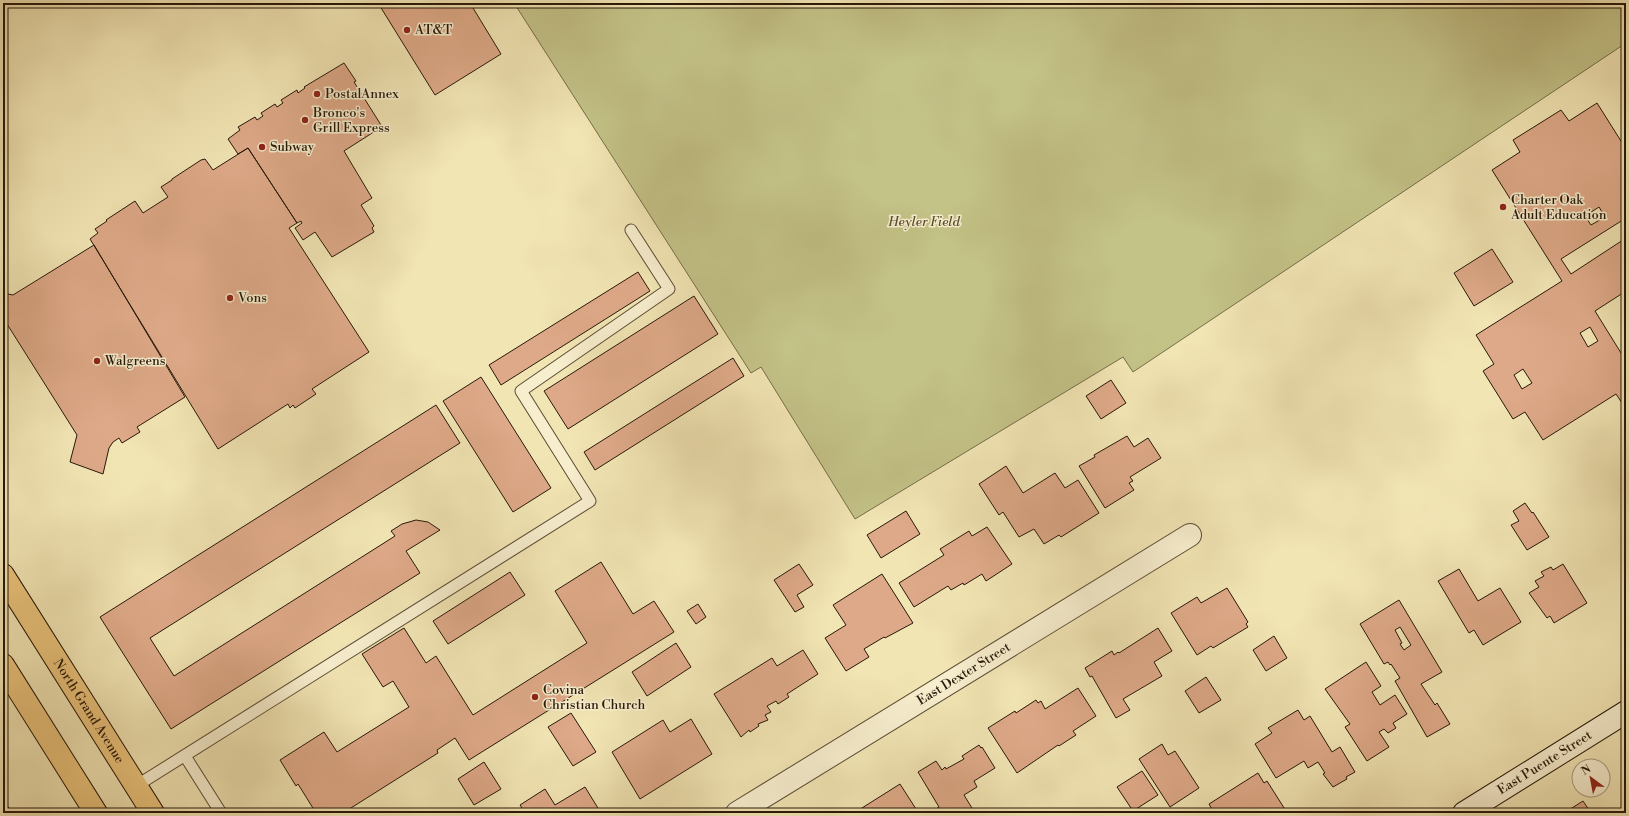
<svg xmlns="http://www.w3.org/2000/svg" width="1629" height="816" font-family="'Libre Bodoni',serif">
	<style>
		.green { fill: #c3c287; stroke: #756d48 }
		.building { fill: #dea988; stroke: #271808; fill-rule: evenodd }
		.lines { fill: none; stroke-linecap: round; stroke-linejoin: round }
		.lane-casing { stroke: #5a4b33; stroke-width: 13 }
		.street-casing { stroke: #5a4b33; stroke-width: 24 }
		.secondary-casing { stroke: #271808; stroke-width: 24 }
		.primary-casing { stroke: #271808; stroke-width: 24 }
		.lane { stroke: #f7eece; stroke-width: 11 }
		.street { stroke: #f7eece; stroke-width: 22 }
		.secondary { stroke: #f7eece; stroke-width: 22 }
		.primary { stroke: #e9c27a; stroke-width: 22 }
		.poi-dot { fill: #8f2418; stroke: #f7eece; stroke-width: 1.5 }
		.labels { text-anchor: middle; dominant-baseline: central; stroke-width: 3; stroke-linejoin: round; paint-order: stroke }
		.poi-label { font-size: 13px; fill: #271808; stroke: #f7eece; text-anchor: start }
		.park-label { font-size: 13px; font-style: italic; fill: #564b2e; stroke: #f7eece }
		.street-label { font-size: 13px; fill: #271808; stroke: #f7eece }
	</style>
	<rect width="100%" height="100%" fill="#f2e5b4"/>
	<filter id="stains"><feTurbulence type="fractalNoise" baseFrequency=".005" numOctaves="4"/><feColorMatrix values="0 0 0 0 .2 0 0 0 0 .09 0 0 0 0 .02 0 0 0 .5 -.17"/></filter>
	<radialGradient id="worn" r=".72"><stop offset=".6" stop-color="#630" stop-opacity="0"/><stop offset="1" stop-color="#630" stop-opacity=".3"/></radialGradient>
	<path class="green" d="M514 3H1626V43L1133 372 1123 357 855 519 761 367 751 373Z"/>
	<path class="building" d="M378 3H470L501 54 435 95Z
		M344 63 356 81 354 82 381 125 379 126 380 128 344 151 372 198 361 205 374 226 372 228 374 232 332 257 315 232 303 240 295 228 302 223 301 221 297 223 248 148 238 154 228 139 240 130 238 127 255 117 257 120 263 116 261 113 275 104 277 107 283 103 281 100 297 90 298 93 305 88 304 87Z
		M1597 103 1626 149V218L1561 259 1571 274 1626 238V291L1595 311 1626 361V409L1616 394 1543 440 1525 412 1513 419 1483 371 1494 364 1476 335 1562 281 1492 170 1520 152 1513 140 1561 110 1569 121ZM1599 207 1605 217 1591 225 1585 216ZM1590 327 1598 341 1588 347 1580 333ZM1523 369 1532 383 1522 389 1514 375Z
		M248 148 297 223 289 228 369 352 312 389 316 394 295 408 293 405 290 408 288 404 218 449 90 239 98 233 95 229 107 221 106 220 135 201 143 213 168 197 161 187 172 180V179L201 160 205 159 213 170Z
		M94 245 185 397 137 427 140 432 122 443 119 438 113 442 109 448 103 474 70 462 77 435 7 324 3 323V293L13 295Z
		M1492 249 1513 282 1474 306 1454 273Z
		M638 272 650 291 501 385 489 365Z
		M694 296 718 334 568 429 544 391Z
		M733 358 744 376 595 470 584 452Z
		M481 377 551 488 513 512 443 401Z
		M1111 380 1126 403 1101 419 1086 396Z
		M436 405 460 443 150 638 174 676 395 536 391 531 402 524 416 520 428 522 440 530 406 551 420 573 171 729 100 617Z
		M1127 436 1134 447 1148 438 1161 458 1130 477 1133 481 1129 483 1134 490 1105 508 1079 466 1095 457 1094 455Z
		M1006 466 1023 493 1055 473 1065 488 1078 480 1099 513 1061 537 1059 535 1044 544 1034 529 1019 537 1003 512 999 515 979 484Z
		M1525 503 1532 513 1533 512 1549 537 1527 550 1511 525 1519 521 1513 511Z
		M906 511 920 534 881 558 867 535Z
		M987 527 1012 564 986 581 982 574 964 585 963 583 951 590 948 586 914 607 899 583 944 555 940 549 969 531 972 536Z
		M601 562 633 614 654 601 674 632 469 760 455 738 437 750 438 753 343 813H316L298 784 296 786 280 760 324 732 337 752 409 707 393 681 383 687 362 654 404 628 426 663 436 656 473 715 587 643 555 591Z
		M799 564 813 585 797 595 804 607 795 612 774 580Z
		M1563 564 1587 603 1554 623 1550 616 1547 618 1529 593 1539 587 1535 581 1544 576 1541 572 1551 567 1553 570Z
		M1459 569 1478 601 1500 588 1521 622 1483 645 1474 630 1469 633 1438 581Z
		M510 572 525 595 448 644 433 621Z
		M882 574 913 623 885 638 884 637 864 649 869 657 846 671 825 638 846 625 833 605Z
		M1227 588 1248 622 1246 624 1248 627 1213 648 1211 646 1197 655 1171 613 1197 597 1201 603Z
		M1399 600 1442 672 1421 684 1435 705 1437 703 1450 724 1427 737 1395 681 1400 678 1391 664 1390 665 1388 662 1384 664 1360 624ZM1400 627 1411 645 1404 650 1400 644 1402 643 1395 630Z
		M698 604 706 617 696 624 687 611Z
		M1158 628 1172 651 1154 662 1162 676 1123 699 1130 710 1116 718 1092 676 1090 677 1085 668 1112 651 1114 655 1118 652 1119 653Z
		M1274 636 1287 658 1266 671 1253 650Z
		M676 643 691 667 647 696 632 672Z
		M803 650 818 674 787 694 789 697 778 704 776 701 767 706 771 712 765 715 768 720 758 724 759 726 750 732 749 730 741 737 714 694 772 658 777 666Z
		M1366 662 1381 686 1372 692 1380 705 1395 695 1407 714 1393 723 1396 728 1388 733 1384 729 1379 732 1389 747 1367 761 1345 727 1350 724 1325 689Z
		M1206 677 1221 700 1199 713 1185 691Z
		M1078 688 1096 716 1073 731 1076 735 1059 746 1058 745 1017 773 988 728 1015 711 1016 713 1036 700 1038 703 1041 701 1045 709Z
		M1298 710 1304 720 1310 716 1332 752 1340 747 1355 772 1346 777 1347 779 1333 787 1323 774 1325 773 1318 762 1308 768 1304 761 1276 778 1255 744 1272 733 1268 728Z
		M571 713 596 752 573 766 548 727Z
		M691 719 712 754 640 799 612 752 663 720 670 732Z
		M1162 744 1168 755 1175 751 1199 788 1170 807 1139 759Z
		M979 745 981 748 982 747 995 768 974 781 977 787 964 795 975 813H938L936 809 939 807 918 772 936 761 942 770 945 767 946 769 964 759 962 756Z
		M3 757 8 764 3 767Z
		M484 762 501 789 474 805 458 779Z
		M1142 771 1158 795 1133 811 1117 787Z
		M1258 773 1264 783 1267 781 1286 811 1282 813H1214L1209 804Z
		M900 784 916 809 909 813H854Z
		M585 787 601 813H525L520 805 545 789 555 805Z
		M3 799 12 813H3Z
		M1583 801 1591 813H1564Z"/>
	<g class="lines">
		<defs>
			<path id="lane" d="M185 756 221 813
				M136 786 590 501 521 391 669 289 631 230"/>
			<g id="street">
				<path id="s1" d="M737 813 1190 535"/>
			</g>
			<g id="secondary">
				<path id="s2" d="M1464 813 1626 712"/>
			</g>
			<g id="primary">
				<path id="s3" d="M3 575 153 813"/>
				<path d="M3 665 96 813"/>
			</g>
		</defs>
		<use href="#lane" class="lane-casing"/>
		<use href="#street" class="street-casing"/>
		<use href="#secondary" class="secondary-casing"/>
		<use href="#primary" class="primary-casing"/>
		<use href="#lane" class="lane"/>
		<use href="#street" class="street"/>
		<use href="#secondary" class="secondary"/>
		<use href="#primary" class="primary"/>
	</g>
	<g class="poi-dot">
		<circle cx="407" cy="30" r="4"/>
		<circle cx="317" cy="94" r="4"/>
		<circle cx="305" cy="120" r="4"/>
		<circle cx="262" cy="147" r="4"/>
		<circle cx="1503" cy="207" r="4"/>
		<circle cx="230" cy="298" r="4"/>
		<circle cx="97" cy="361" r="4"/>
		<circle cx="535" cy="697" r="4"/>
	</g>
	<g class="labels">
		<g class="poi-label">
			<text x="415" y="30">AT&amp;T</text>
			<text x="325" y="94">PostalAnnex</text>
			<text x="313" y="113">Bronco's<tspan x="313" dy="15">Grill Express</tspan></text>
			<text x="270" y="147">Subway</text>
			<text x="1511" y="200">Charter Oak<tspan x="1511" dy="15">Adult Education</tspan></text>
			<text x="238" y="298">Vons</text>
			<text x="105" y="361">Walgreens</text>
			<text x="543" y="690">Covina<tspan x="543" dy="15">Christian Church</tspan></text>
		</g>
		<g class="park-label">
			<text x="924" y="222">Heyler Field</text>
		</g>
		<g class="street-label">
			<text stroke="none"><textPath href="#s1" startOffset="266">East Dexter Street</textPath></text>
			<text stroke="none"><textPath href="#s3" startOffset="161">North Grand Avenue</textPath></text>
			<text stroke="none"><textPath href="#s2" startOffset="95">East Puente Street</textPath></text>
		</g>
	</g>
	<rect width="1629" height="816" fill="none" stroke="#f2e5b4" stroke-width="16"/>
	<rect x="4" y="4" width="1621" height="808" fill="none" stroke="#271808" stroke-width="2"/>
	<rect x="8" y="8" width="1613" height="800" fill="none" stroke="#271808"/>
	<g transform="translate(1591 778) rotate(328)"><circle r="19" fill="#f7eece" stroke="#a4987f"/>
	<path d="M0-3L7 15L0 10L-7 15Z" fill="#8f2418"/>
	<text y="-6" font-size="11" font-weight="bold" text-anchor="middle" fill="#271808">N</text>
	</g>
	<rect width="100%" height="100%" filter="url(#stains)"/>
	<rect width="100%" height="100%" fill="url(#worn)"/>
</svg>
